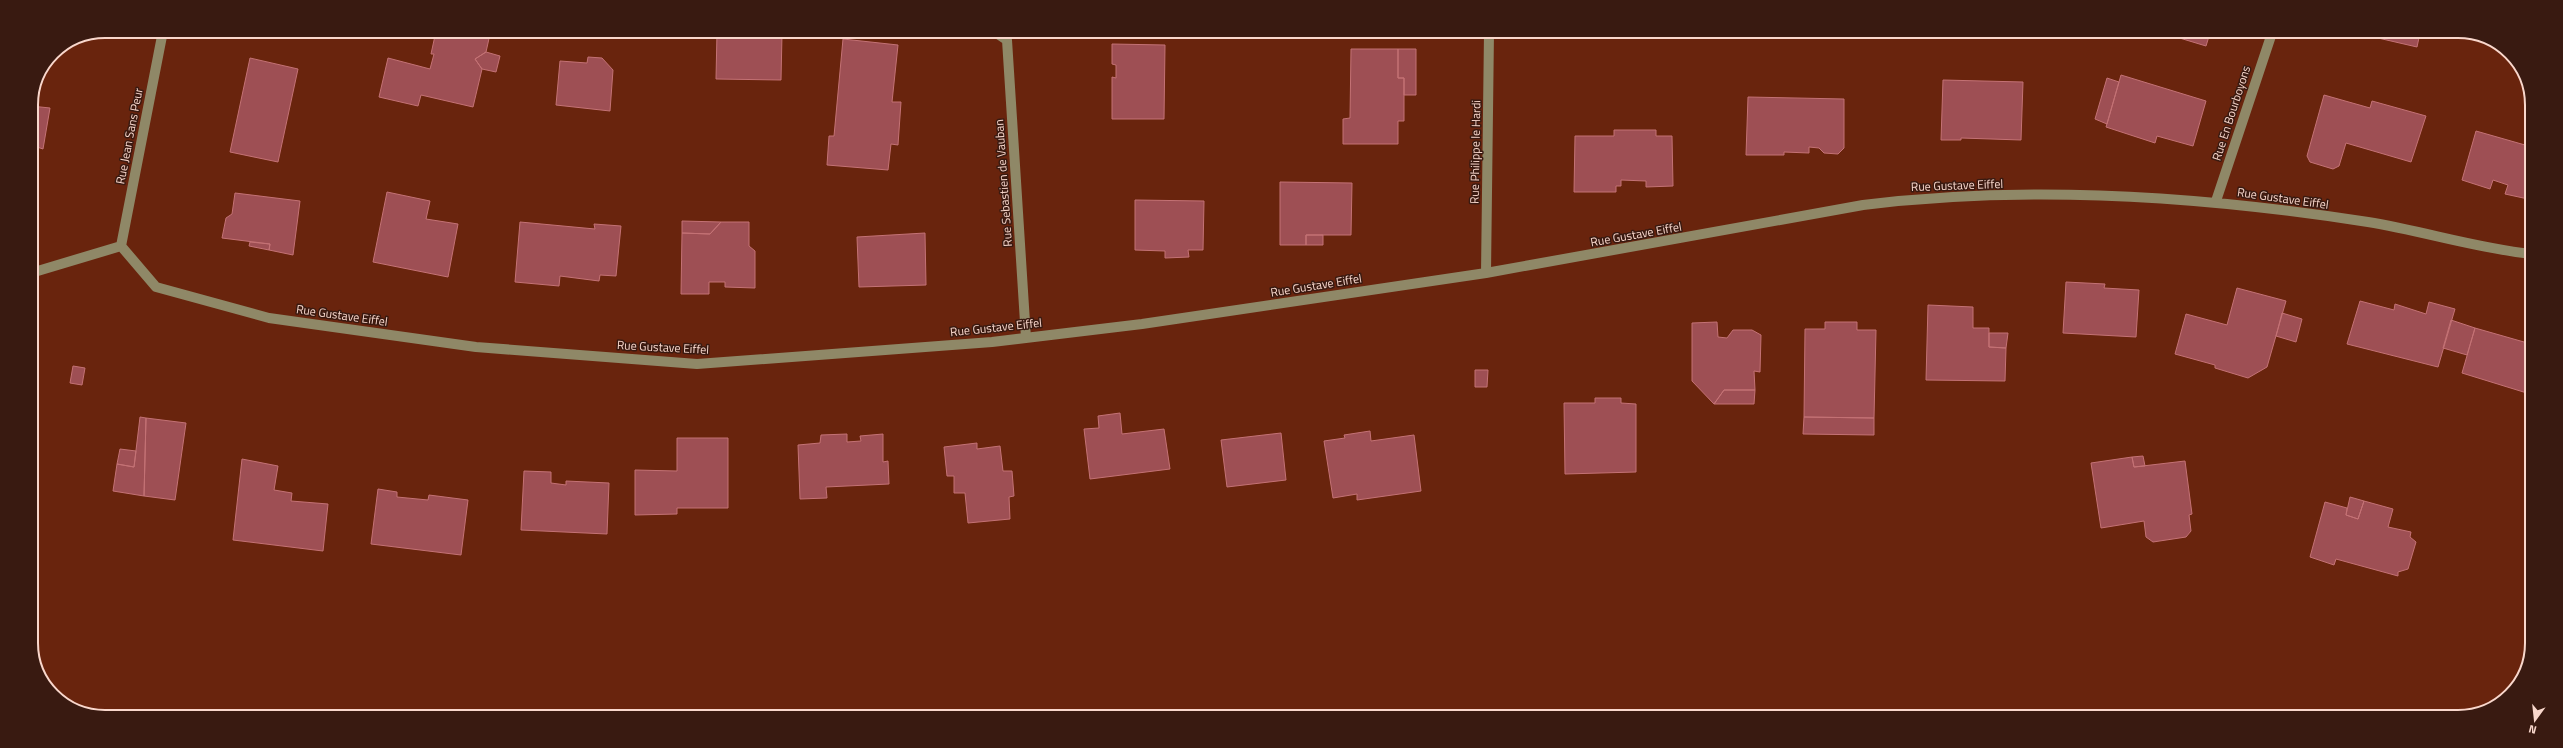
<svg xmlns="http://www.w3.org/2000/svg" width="2563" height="748" font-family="'Titillium Web',sans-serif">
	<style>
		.building { fill: #9e4f54; stroke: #c47275 }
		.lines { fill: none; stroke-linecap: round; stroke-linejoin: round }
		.minor { stroke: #8f8867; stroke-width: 10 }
		.labels { text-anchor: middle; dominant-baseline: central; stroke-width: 3; stroke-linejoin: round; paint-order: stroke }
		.street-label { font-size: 12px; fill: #f9d7cc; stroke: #391a11 }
		.rim { fill: none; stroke: #f9d7cc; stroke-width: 2 }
	</style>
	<rect width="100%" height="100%" fill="#69240d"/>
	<path class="building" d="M436 31H479L490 34 486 52 475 59 482 69 473 107 421 95 418 106 379 97 388 58 430 69 434 54H431Z
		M717 32 782 34 781 80 716 79Z
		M1749 33H1817V38H1749Z
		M2163 33H2210L2206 46Z
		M2365 33H2420L2417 47 2365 35Z
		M843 39 898 45 892 102H901L898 145 891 144 888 170 827 165 829 136H834Z
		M1112 44 1165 45 1164 119H1112V77L1116 78V65L1112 64Z
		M1351 49H1398V78H1404V121H1398V144H1343V119L1350 118Z
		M1398 49H1416V95H1404V78H1398Z
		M486 52 500 56 496 72 482 69 475 59Z
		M588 57 602 58 613 70 610 111 556 105 560 61 587 63Z
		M250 58 298 69 278 162 230 152Z
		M2121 75 2206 101 2193 146 2157 136 2155 143 2106 127Z
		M2107 78 2119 82 2107 124 2095 119Z
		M1943 80 2023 82 2021 140 1961 138V140H1941Z
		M2324 95 2370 108 2372 101 2426 116 2411 162 2346 143 2339 166 2333 169 2310 162 2307 156Z
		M1748 97 1844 99V148L1838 154 1824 153 1819 148 1809 147V153L1784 152V155H1746Z
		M31 106 50 108 43 149 34 146 31 164Z
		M1614 130H1656V136H1672L1673 186 1646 187V181L1621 180V186H1616V192H1574L1575 136H1614Z
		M2476 131 2532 147 2531 189 2528 199 2505 194 2508 185 2493 180 2490 189 2462 180Z
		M1280 182 1352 183 1351 235H1306V245H1280Z
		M387 192 430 201 426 219 458 224 448 277 373 262Z
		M235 193 300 201 293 255 269 250 270 244 222 238 226 218 232 214Z
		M1135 200 1204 201 1203 250H1188L1189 257 1165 258V251L1135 250Z
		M682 221 721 222 710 234 682 233Z
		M520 222 595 229 594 224 621 226 616 276 600 275 599 281 560 276 559 286 515 282Z
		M721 222H749V246L755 251V288L725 287V282H709V294H681L682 233 710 234Z
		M925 233 926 285 859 287 857 237Z
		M1306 235H1323V245H1306Z
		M250 242 270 244 269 250 249 246Z
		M2066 282 2105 284 2104 288 2139 290 2136 337 2063 333Z
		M2237 288 2286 301 2267 367 2248 378 2215 368V365L2175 354 2186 314 2227 325Z
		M2360 301 2394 310 2395 304 2426 314 2429 302 2455 309 2438 367 2347 344Z
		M1928 305 1973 307V328H1989V347L2006 348 2005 381 1926 380Z
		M2282 313 2302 319 2296 342 2276 336Z
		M2451 320 2475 328 2467 355 2443 348Z
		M1717 322 1718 337 1727 338 1733 330H1752L1761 335 1760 372 1754 371 1755 390H1724L1714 404 1692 381V323Z
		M1825 322H1857V330H1876L1874 418 1804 417 1805 329H1825Z
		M2475 328 2531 344 2530 394 2462 373Z
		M1989 333H2008L2006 348 1989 347Z
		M73 366 85 368 82 385 70 383Z
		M1475 370H1488L1487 387H1475Z
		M1724 390H1755L1754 404H1714Z
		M1595 398H1621V403L1636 404V472L1565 474 1564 403H1595Z
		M1120 413 1122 434 1164 429 1170 469 1090 479 1084 429 1099 428 1098 416Z
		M140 417 146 418 144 496 113 491 117 464 134 467Z
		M1804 417 1874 418V435L1803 434Z
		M146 418 186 423 175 500 144 496Z
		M1370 431 1371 441 1414 435 1421 491 1357 500V494L1333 498 1324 441 1345 438 1344 435Z
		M1281 433 1286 480 1227 487 1221 440Z
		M847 434V442L861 441 860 436 883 434V462L888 461 889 484 826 487 827 498 800 499 798 445 820 443 821 435Z
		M677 438H728V508H677V514L635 515V470L677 471Z
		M977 443V449L1000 446 1003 471H1012L1014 496 1009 497 1010 519 968 523 965 493H954V476H947L944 447Z
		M120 449 136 451 134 467 117 464Z
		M2143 456 2145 466 2134 467 2132 457Z
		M2132 457 2134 467 2185 461 2192 514 2189 515 2191 531 2186 537 2153 542 2146 537 2144 521 2101 528 2091 463Z
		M242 459 278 466 274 490 292 493 291 501 328 504 323 551 233 540Z
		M524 471 551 472V483L566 485V481L609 483 607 534 521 530Z
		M378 489 397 492V497L428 500 429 495 468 500 461 555 371 544Z
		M2350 497 2364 501 2358 519 2346 515Z
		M2364 501 2393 509 2388 527 2411 532 2410 537 2416 542 2408 569 2398 572V576L2336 559 2334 565 2310 557 2325 502 2347 508 2346 515 2358 519Z"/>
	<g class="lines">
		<path class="minor" d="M995 32 1007 40 1026 338
			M2216 201 2272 33
			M121 246 156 287 269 318 476 347 697 364 992 342 1142 324 1486 273 1863 205C2030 184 2202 196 2368 222 2423 231 2476 248 2531 254
			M121 246 163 31
			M31 273 121 246
			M1486 273 1489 32"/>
	</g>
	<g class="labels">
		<g class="street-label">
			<text transform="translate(2231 113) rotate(-72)">Rue En Bourboyons</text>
			<text transform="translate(129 136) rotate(-79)">Rue Jean Sans Peur</text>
			<text transform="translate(1475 152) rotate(-89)">Rue Philippe le Hardi</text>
			<text transform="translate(1003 183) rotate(-94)">Rue Sebastien de Vauban</text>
			<text transform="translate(1957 185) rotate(-2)">Rue Gustave Eiffel</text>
			<text transform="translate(2283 198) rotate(8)">Rue Gustave Eiffel</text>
			<text transform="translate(1636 234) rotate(-10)">Rue Gustave Eiffel</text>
			<text transform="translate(1316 285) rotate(-9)">Rue Gustave Eiffel</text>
			<text transform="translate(342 315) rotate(8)">Rue Gustave Eiffel</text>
			<text transform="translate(996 327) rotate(-6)">Rue Gustave Eiffel</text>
			<text transform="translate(663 347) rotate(3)">Rue Gustave Eiffel</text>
		</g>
	</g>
	<path d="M0 0H2563V748H0ZM105 38H2458A67 67 0 0 1 2525 105V643A67 67 0 0 1 2458 710H105A67 67 0 0 1 38 643V105A67 67 0 0 1 105 38Z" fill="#391a11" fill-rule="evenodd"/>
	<path class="rim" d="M105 38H2458A67 67 0 0 1 2525 105V643A67 67 0 0 1 2458 710H105A67 67 0 0 1 38 643V105A67 67 0 0 1 105 38Z"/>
	<g transform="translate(2535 720) rotate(195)" stroke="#391a11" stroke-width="3" paint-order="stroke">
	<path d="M0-3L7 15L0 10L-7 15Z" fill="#f9d7cc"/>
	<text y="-6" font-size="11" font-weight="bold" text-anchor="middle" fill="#f9d7cc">N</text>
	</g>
</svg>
